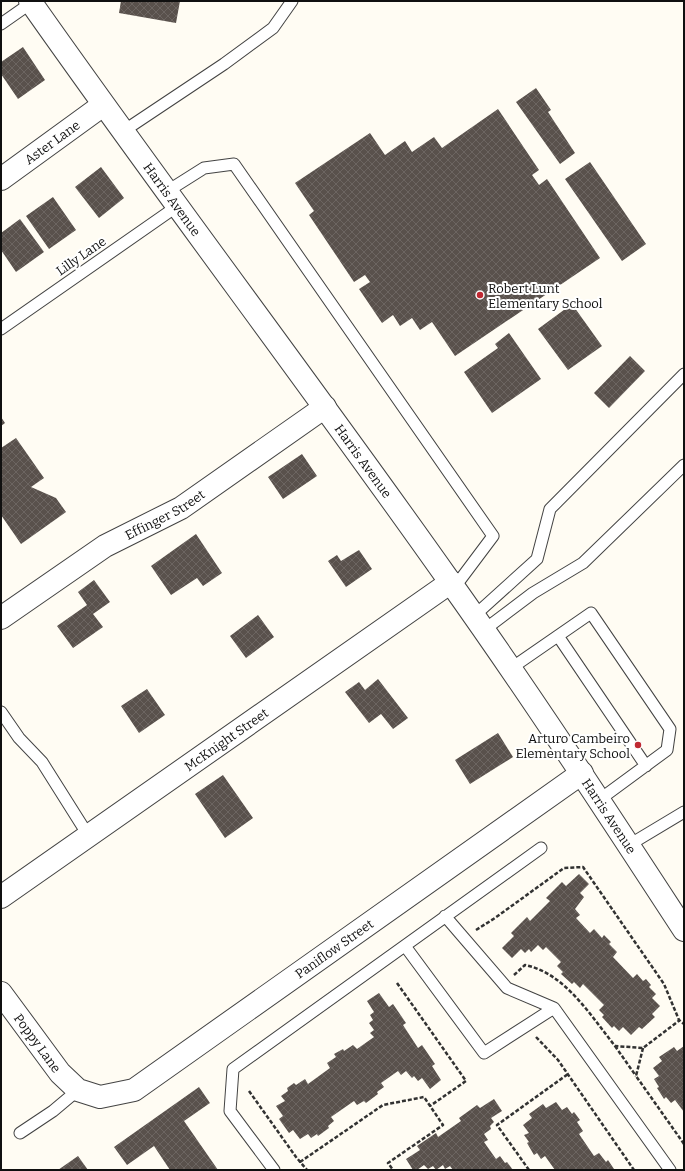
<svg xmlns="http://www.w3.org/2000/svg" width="685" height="1171" font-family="Bitter,serif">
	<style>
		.building { fill: url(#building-cross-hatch) }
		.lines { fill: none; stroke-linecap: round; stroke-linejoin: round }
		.service-casing { stroke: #434343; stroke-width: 13 }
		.minor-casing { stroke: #434343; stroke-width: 24 }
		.path { stroke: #323232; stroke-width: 2.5; stroke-dasharray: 4 2; stroke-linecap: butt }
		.service { stroke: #fff; stroke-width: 11 }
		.minor { stroke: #fff; stroke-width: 22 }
		.poi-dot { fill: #bf2932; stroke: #fff; stroke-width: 1.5 }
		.labels { text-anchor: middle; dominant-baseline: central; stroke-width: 4; stroke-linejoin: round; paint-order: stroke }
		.street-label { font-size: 13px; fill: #101010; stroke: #fff }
		.poi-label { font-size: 13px; fill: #101010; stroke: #fff; text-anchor: start }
	</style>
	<defs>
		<pattern id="building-cross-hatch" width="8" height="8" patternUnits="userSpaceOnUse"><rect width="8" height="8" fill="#59514c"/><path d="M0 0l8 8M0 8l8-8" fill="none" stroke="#6c6561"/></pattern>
	</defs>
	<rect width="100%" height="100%" fill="#fffcf3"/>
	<path class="building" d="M121 1H180L176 23 119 13Z
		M23 47 45 80 18 99 1 74V62Z
		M536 88 551 110 548 112 575 153 560 164 516 102Z
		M498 109 539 170 532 175 539 185 547 179 600 258 455 356 432 322 420 330 412 318 400 326 393 315 382 323 359 289 370 282 365 275 354 282 309 215 314 211 295 183 370 133 385 155 405 141 412 152 434 137 442 148Z
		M590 162 646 244 622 261 565 179Z
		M101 167 124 198 99 218 75 187Z
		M53 197 76 230 49 249 26 216Z
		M20 219 44 252 16 272 1 250V233Z
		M572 304 602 346 568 370 538 329Z
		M509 333 541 379 492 413 464 372 498 348 495 344Z
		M630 356 645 371 609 408 594 393Z
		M1 417 5 423 1 426Z
		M16 438 44 478 31 487 56 498 66 512 21 544 1 515V448Z
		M302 454 317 476 283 499 268 477Z
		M196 534 222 573 203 586 197 578 171 595 151 566Z
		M359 550 372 569 346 587 328 561 337 555 341 561Z
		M94 580 110 602 93 614 103 627 73 648 57 626 87 605 78 592Z
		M258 615 274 637 246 658 230 636Z
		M378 679 408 718 393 729 381 714 369 723 345 692 359 682 365 690Z
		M147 689 165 715 139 733 121 706Z
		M498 733 513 757 470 784 455 760Z
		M223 775 253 818 225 838 195 794Z
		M579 874 589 884 580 893 584 897 575 909 580 915 576 918 590 933 594 929 602 938 604 935 611 942 609 944 617 952 613 957 633 978 637 974 643 981 646 979 651 985 649 987 656 994 652 998 660 1006 652 1014 655 1017 642 1029 639 1027 631 1035 623 1027 619 1031 614 1026 612 1028 602 1017 604 1015 599 1010 604 1005 583 984 580 988 574 982 572 984 561 974 563 972 557 966 561 962 546 947 543 950 538 945 531 952 529 949 525 953 521 949 512 958 502 948 514 936 511 933 527 917 530 921 550 901 546 898 562 882 566 886Z
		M379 993 389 1007 393 1004 406 1023 403 1025 418 1048 422 1045 435 1064 432 1066 441 1080 430 1089 422 1078 418 1081 414 1076 412 1078 406 1071 401 1075 398 1071 381 1083 384 1087 377 1092 378 1094 366 1103 364 1101 357 1105 354 1101 331 1117 334 1121 328 1126 329 1128 318 1136 317 1134 311 1138 308 1134 300 1139 293 1130 289 1133 279 1119 283 1116 276 1106 285 1101 281 1096 288 1091 287 1088 294 1083 296 1085 305 1079 308 1084 330 1068 327 1063 336 1057 334 1054 343 1049 344 1051 353 1045 357 1049 374 1037 370 1033 374 1030 369 1023 373 1020 370 1015 374 1012 367 1001Z
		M684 1046V1112L675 1100 671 1103 666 1097 664 1099 657 1088 659 1087 654 1079 659 1076 653 1068 662 1061 659 1057 674 1047 677 1051Z
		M199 1087 210 1103 184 1121 218 1170H170L154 1146 127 1165 114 1147Z
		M494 1099 502 1111 491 1118 494 1122 490 1126 491 1129 484 1134 488 1140 484 1142 496 1159 500 1156 505 1163 507 1162 513 1170H453L450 1166 445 1169 443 1165 436 1170 433 1166 428 1169 424 1165 417 1170H413L406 1159 420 1150 417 1146 436 1133 438 1137 461 1121 459 1118 477 1105 480 1108Z
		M556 1102 562 1110 567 1107 572 1114 574 1112 580 1120 577 1122 583 1131 579 1134 594 1156 599 1153 606 1162 608 1160 614 1169 612 1170H555L545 1156 541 1159 537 1153 534 1155 527 1143 529 1142 524 1135 529 1133 523 1125 532 1118 529 1114 543 1104 546 1108Z
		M78 1156 88 1170H58Z"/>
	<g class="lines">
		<defs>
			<path id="service" d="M1 24 31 3
				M122 132 224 64 273 28 292 1
				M166 192 204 168 234 164 493 536 454 588
				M1 329 176 207
				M474 616 537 559 550 509 684 374
				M484 630 533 593 583 563 684 465
				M558 636 646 766
				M510 669 591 613 670 729 667 750 599 800
				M1 712 19 738 42 762 88 835
				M629 845 684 812
				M445 916 507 988 554 1008 670 1170
				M405 946 484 1053 554 1008
				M20 1133 53 1111 78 1090
				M274 1170 230 1111 233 1069 541 848"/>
			<g id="minor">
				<path id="s1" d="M30 1C167 196 311 385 448 579 530 694 607 812 684 930"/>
				<path id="s2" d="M1 179 103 105"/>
				<path id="s3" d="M1 618 105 546 181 508 325 407"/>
				<path id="s4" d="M1 897 451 582"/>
				<path id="s5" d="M1 993 60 1073 78 1090 100 1097 134 1090 582 773"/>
			</g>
		</defs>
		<use href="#service" class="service-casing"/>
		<use href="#minor" class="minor-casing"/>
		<path class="path" d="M476 930 495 918 564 868 583 867 664 984 679 1020 684 1024
			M514 975 525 965C565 973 591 1016 615 1046L643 1048 680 1020
			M397 983 466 1081 430 1106
			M536 1037 558 1060 634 1170
			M615 1046 636 1076
			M643 1048 636 1076 684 1144
			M249 1091 296 1157 307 1170
			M300 1162 383 1105 424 1097 443 1125 388 1163 393 1170
			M529 1170 497 1125 568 1074"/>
		<use href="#service" class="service"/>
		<use href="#minor" class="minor"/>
	</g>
	<g class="poi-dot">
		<circle cx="480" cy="295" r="4"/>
		<circle cx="638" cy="745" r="4"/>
	</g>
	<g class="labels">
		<g class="street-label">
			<text stroke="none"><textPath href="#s2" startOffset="63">Aster Lane</textPath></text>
			<text stroke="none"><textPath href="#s1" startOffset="244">Harris Avenue</textPath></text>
			<text transform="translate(81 256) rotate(-35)">Lilly Lane</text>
			<text stroke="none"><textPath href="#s1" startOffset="568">Harris Avenue</textPath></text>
			<text stroke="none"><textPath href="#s3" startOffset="194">Effinger Street</textPath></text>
			<text stroke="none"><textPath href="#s4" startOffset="275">McKnight Street</textPath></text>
			<text stroke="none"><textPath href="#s1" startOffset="1000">Harris Avenue</textPath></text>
			<text stroke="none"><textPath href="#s5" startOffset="427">Paniflow Street</textPath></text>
			<text stroke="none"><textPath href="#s5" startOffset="62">Poppy Lane</textPath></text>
		</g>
		<g class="poi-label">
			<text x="488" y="288">Robert Lunt<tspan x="488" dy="15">Elementary School</tspan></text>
			<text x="630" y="738" text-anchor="end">Arturo Cambeiro<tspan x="630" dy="15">Elementary School</tspan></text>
		</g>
	</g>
	<rect width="685" height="1171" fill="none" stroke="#101010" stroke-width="4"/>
</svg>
